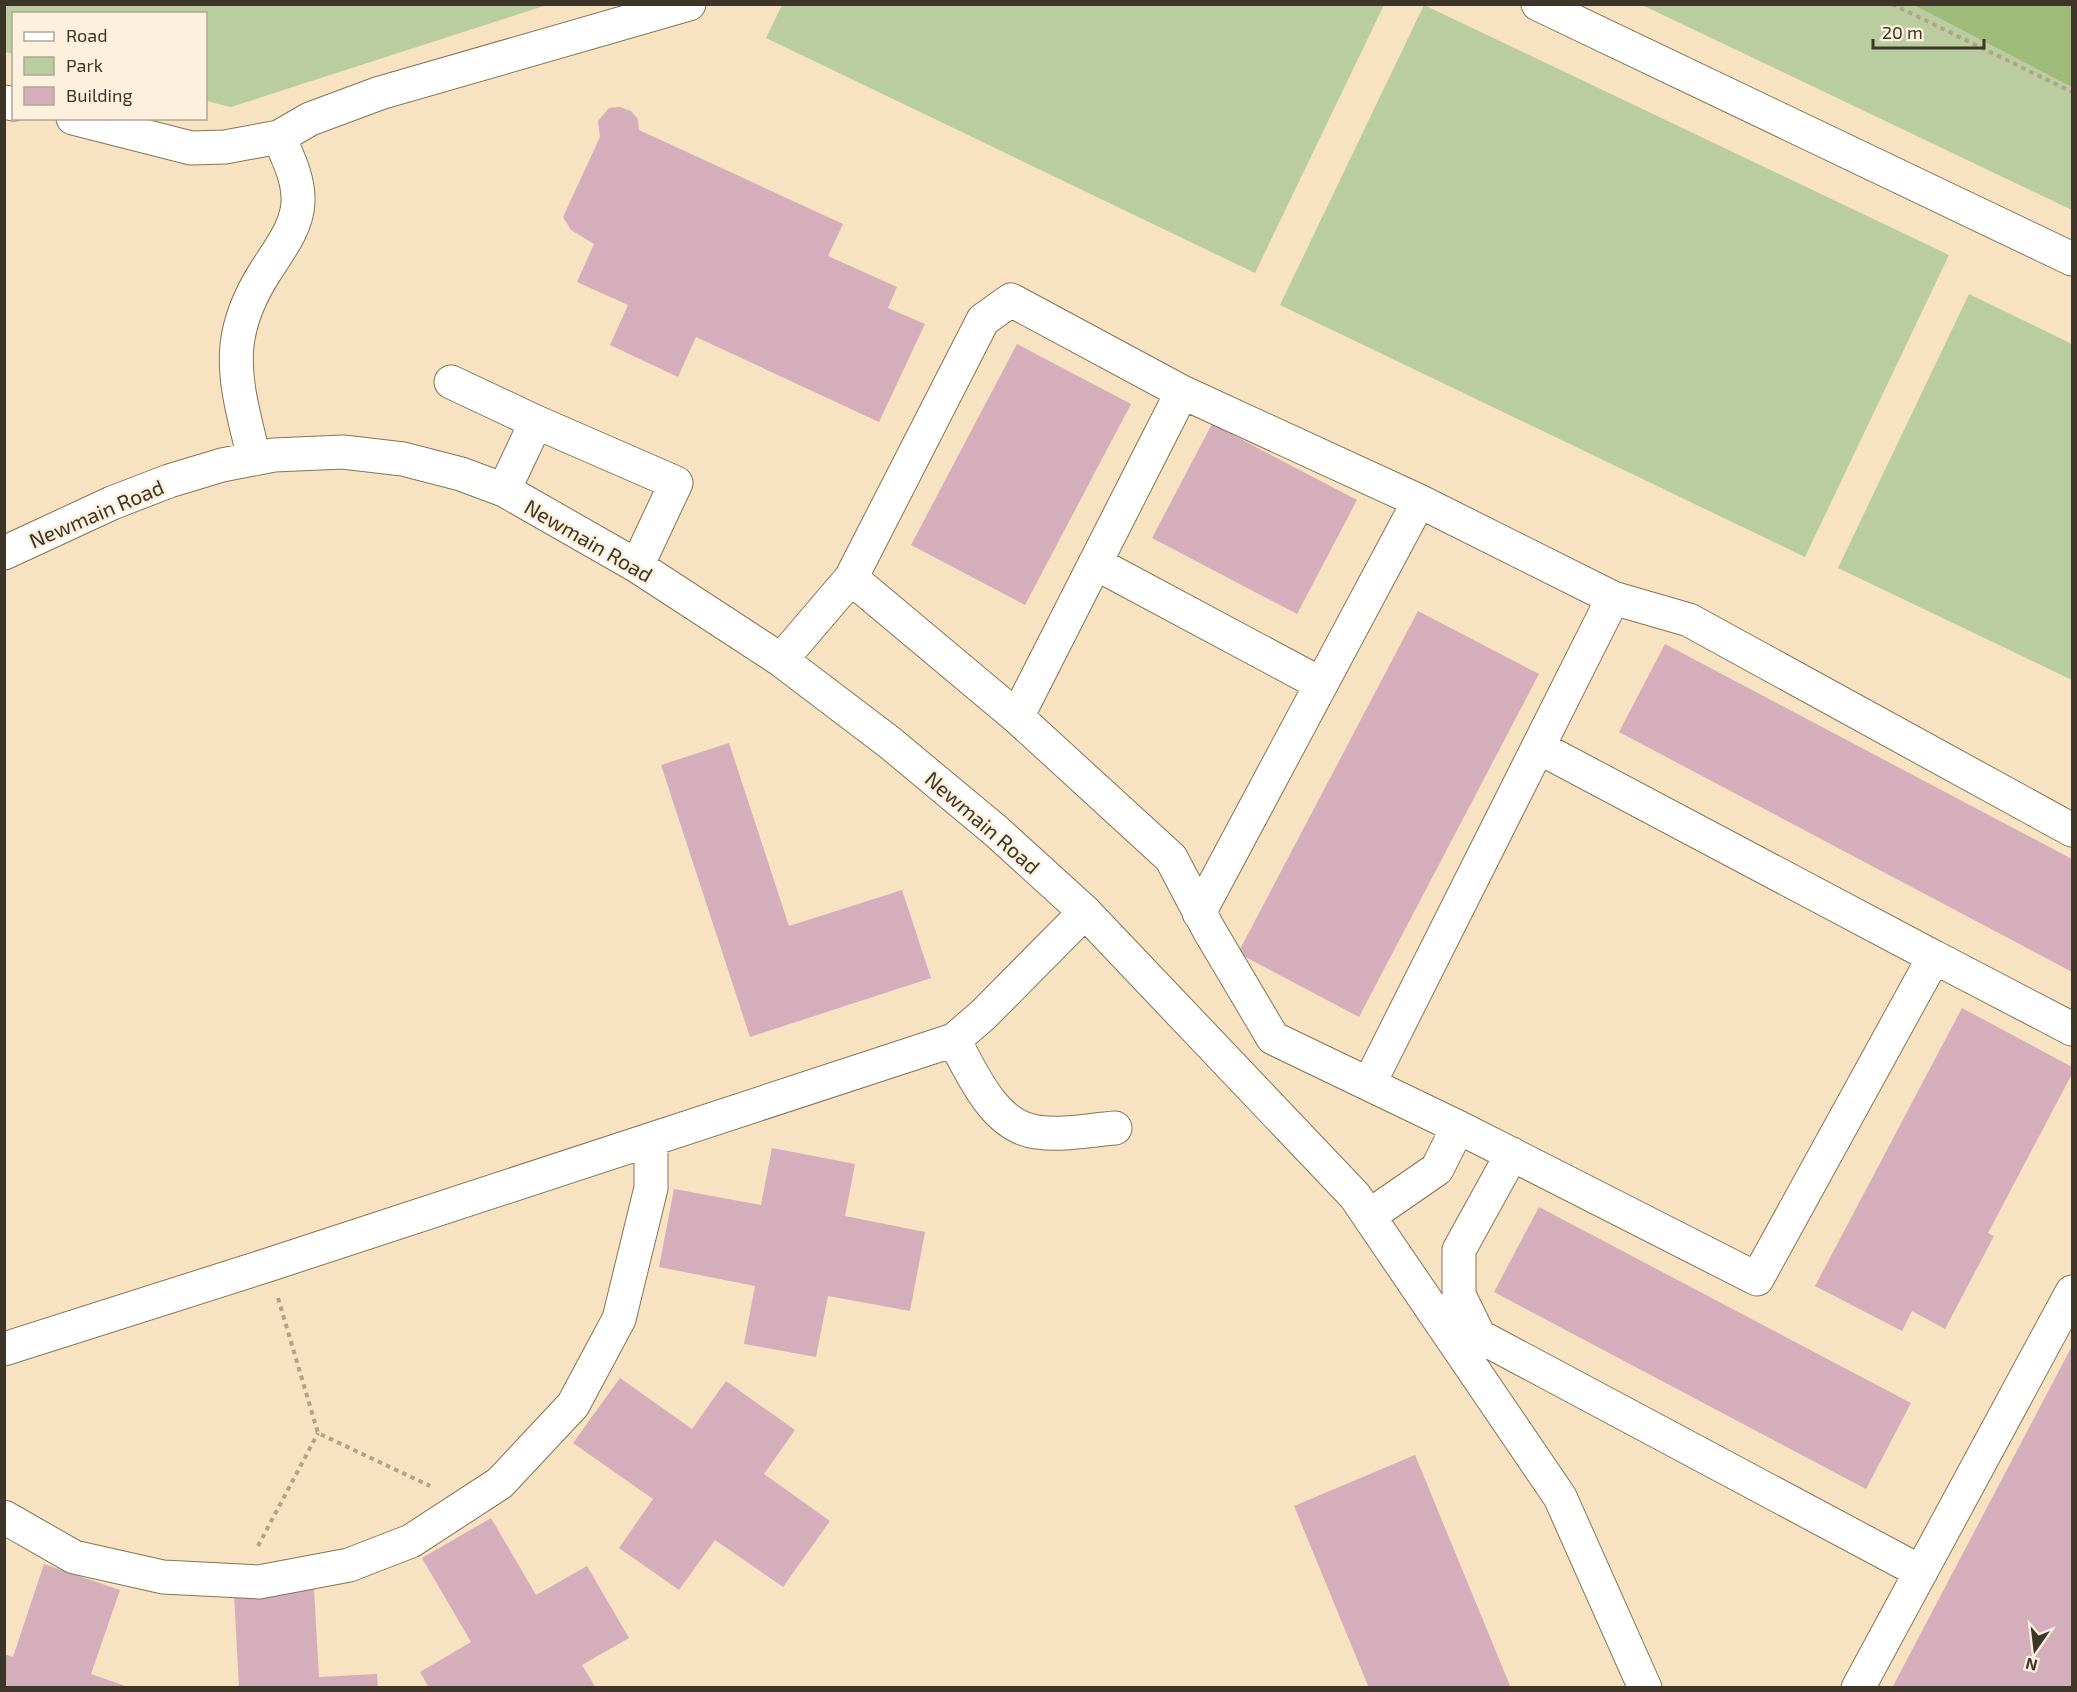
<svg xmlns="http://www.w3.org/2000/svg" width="2077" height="1692" font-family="'Exo 2',sans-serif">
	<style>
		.green { fill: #b9cda1 }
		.forest { fill: #9fbb79 }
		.building { fill: #d5aebb }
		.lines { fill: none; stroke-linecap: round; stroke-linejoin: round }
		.minor-casing { stroke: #857456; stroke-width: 35 }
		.path { stroke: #b1a288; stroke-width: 4; stroke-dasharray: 4.5 4.5; stroke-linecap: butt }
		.minor { stroke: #fff; stroke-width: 33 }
		.labels { text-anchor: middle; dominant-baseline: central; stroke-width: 5; stroke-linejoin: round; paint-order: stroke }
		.street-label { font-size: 21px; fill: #3c3528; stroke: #fdf1de }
	</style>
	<rect width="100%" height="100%" fill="#f7e3c2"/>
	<path class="green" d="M5 4H547V5L231 107 206 101V14H14L13 54 5 52Z
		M782 5V4L1384 5 1255 273 766 38Z
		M1424 5 1949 255 1805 557 1280 305Z
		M1642 5H2072V210Z
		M1969 294 2072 344V680L1838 568Z"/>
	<path class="forest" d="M1914 5H2072V87Z"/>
	<path class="building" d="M620 107 631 111 638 119 639 130 843 224 828 256 897 287 888 308 925 324 879 422 696 337 678 377 610 345 628 305 577 282 594 244 571 230 563 217 600 137 598 121 609 108Z
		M1017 344 1131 404 1025 605 911 545Z
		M1212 424 1357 500 1297 614 1152 538Z
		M1418 611 1539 674 1359 1017 1238 953Z
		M1665 644 2072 859V972L1619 732Z
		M729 743 789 926 902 890 931 978 750 1037 661 765Z
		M1962 1008 2072 1067V1074L1988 1233 1994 1236 1945 1329 1912 1311 1902 1331 1815 1286Z
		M772 1148 855 1164 845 1216 925 1232 910 1311 828 1296 816 1357 744 1344 755 1286 659 1267 674 1189 761 1205Z
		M1539 1207 1911 1403 1866 1489 1494 1292Z
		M2072 1346V1688H1892Z
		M620 1378 692 1429 726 1381 795 1430 764 1474 830 1521 783 1587 715 1540 679 1590 619 1548 653 1499 573 1443Z
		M1415 1455 1511 1688H1369L1294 1506Z
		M491 1518 536 1595 587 1566 629 1638 582 1665 596 1688H429L420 1672 471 1642 422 1558Z
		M44 1564 120 1590 91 1674 131 1688H4V1654L13 1657Z
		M314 1589 319 1677 377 1674 378 1688H239L234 1593Z"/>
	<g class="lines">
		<defs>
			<path id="minor" d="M1538 4 2072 259
				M4 102 14 104
				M73 118 191 148 225 147 279 137 310 119 380 93 689 4
				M451 382 536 422 504 490
				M1182 392 1419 501 1199 913
				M536 422 676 483 637 566
				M254 459C246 422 233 383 237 345 240 319 251 294 265 272 278 251 297 228 298 202 299 179 288 158 279 137
				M1419 501 1613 598 1689 620 2072 830
				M4 553 112 503 169 481 222 465 274 455 343 452 403 459 461 474 504 490 637 566 781 660 889 742 996 831 1085 912 1355 1196 1560 1497 1645 1688
				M1095 563 1321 684
				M781 660 851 578
				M1017 717 1182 392 1011 300 983 320 851 578 1017 717 1171 858 1209 930 1273 1038 1458 1127 1757 1279 1934 957 2072 1029
				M1538 747 1934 957
				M954 1040C972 1073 994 1127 1037 1132 1062 1136 1089 1130 1115 1128
				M1369 1084 1613 598
				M1512 1154 1459 1250V1295L1479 1336 1921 1572
				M1369 1216 1437 1169 1458 1127
				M4 1349 268 1265 954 1040 983 1015 1085 912
				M4 1517 74 1557 163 1577 259 1582 349 1565 411 1541 500 1483 573 1405 619 1319 651 1188V1140
				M1858 1688 2072 1292"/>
		</defs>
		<use href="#minor" class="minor-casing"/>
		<path class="path" d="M1892 4 2072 92
			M278 1298 318 1433 430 1486
			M258 1546 318 1433"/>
		<use href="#minor" class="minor"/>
	</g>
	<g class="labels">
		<g class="street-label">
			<text transform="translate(96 513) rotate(-23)">Newmain Road</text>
			<text transform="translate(589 540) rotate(30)">Newmain Road</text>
			<text transform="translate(983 822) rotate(41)">Newmain Road</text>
		</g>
	</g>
	<rect width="2077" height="1692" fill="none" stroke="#3c3528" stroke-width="12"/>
	<rect x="12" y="12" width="195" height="108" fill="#fdf1de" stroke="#b0a695" stroke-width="1.5"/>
	<rect x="24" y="32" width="30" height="9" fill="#ffffff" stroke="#b0a695" stroke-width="1.5"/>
	<text x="66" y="42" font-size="18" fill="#3c3528">Road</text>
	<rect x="24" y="57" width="30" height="18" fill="#b9cda1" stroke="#b0a695" stroke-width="1.5"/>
	<text x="66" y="72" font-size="18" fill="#3c3528">Park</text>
	<rect x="24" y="87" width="30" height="18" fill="#d5aebb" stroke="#b0a695" stroke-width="1.5"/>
	<text x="66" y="102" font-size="18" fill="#3c3528">Building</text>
	<g transform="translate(2035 1650) rotate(194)" stroke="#fdf1de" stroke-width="4.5" paint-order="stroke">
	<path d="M0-4.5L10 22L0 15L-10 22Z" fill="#3c3528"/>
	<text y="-9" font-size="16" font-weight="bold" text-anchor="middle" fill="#3c3528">N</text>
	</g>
	<path d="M1873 39v9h111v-9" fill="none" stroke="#3c3528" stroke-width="3"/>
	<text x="1882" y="39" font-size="18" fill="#3c3528" stroke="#fdf1de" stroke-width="4.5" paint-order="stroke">20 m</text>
</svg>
